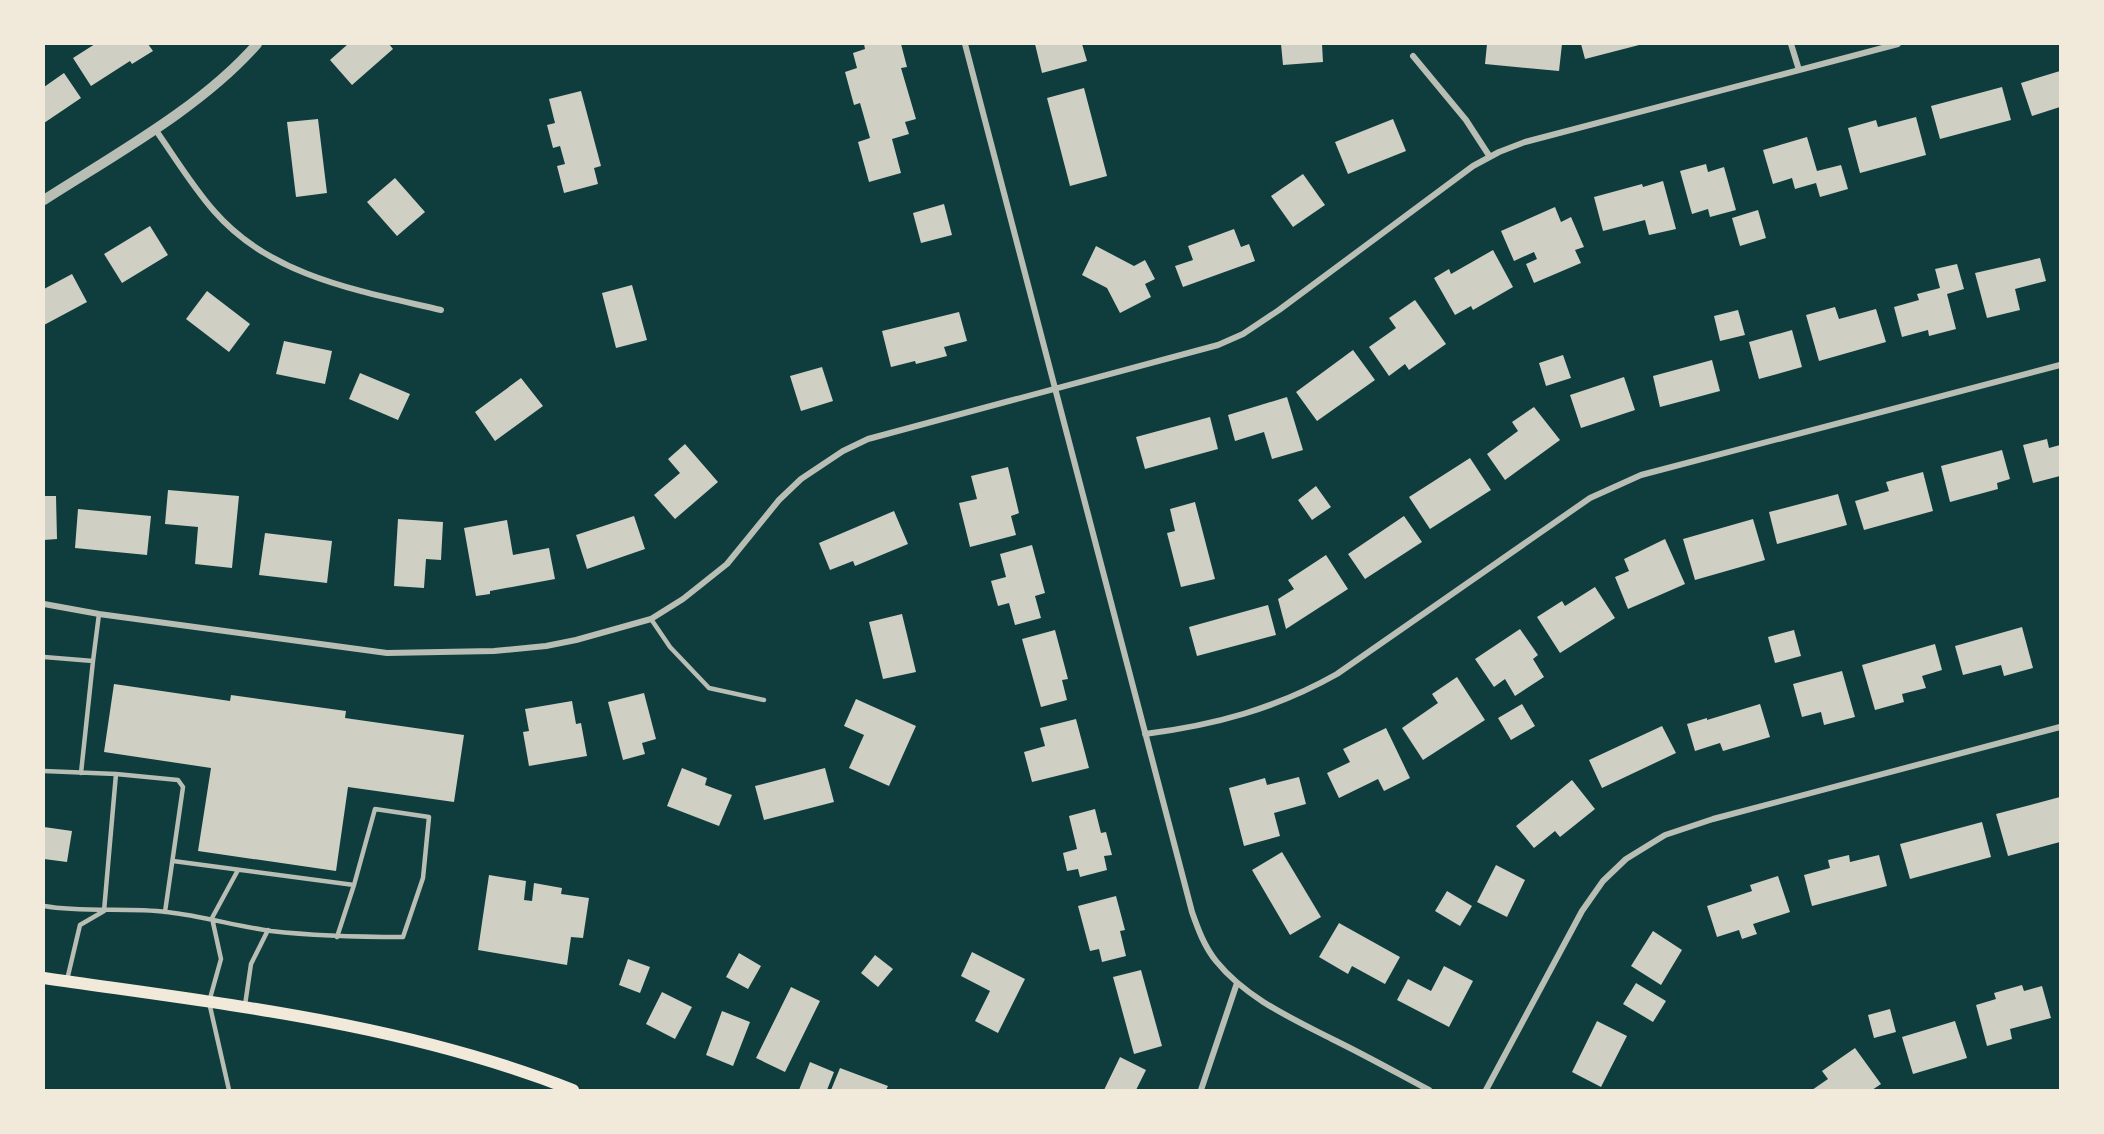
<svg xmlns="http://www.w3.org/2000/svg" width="2104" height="1134" font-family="Manrope,sans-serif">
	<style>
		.building { fill: #cfcfc3 }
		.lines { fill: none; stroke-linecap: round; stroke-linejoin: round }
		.service { stroke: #b8beb3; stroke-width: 4.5 }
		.minor { stroke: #b8beb3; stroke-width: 6 }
		.tertiary { stroke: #b8beb3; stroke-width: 10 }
		.secondary { stroke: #f1e9da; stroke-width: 12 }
	</style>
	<rect width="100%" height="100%" fill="#0f3d3e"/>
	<path class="building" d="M95 44H148L153 51 132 64 130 61 91 86 73 58Z
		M348 44H389L393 49 352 85 330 60Z
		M864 44H901L907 67 901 68 916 119 905 122 909 134 892 139 901 173 869 182 858 142 870 138 860 103 854 105 845 72 857 68 853 53 865 49Z
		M1035 44H1082L1087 61 1042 73Z
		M1281 44H1322L1323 62 1283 65Z
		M1487 44H1562L1559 71 1485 64Z
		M1581 44H1643L1585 59Z
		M2060 71V107L2032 116 2021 83Z
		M64 73 81 98 44 123V87Z
		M2002 87 2011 120 1940 139 1931 106Z
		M1084 88 1107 176 1070 186 1047 98Z
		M581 91 601 166 594 168 598 184 564 193 557 166 565 164 560 146 553 148 547 125 555 123 549 99Z
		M1916 117 1926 155 1860 173 1848 128 1876 120 1878 127Z
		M318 119 327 193 296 197 287 122Z
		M1393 119 1406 151 1348 174 1335 142Z
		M1807 137 1817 171 1841 165 1848 189 1820 197 1816 183 1795 189 1792 178 1773 184 1763 150Z
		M1706 164 1708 172 1724 167 1736 210 1710 217 1708 209 1692 214 1680 171Z
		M1303 174 1325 205 1293 227 1271 196Z
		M395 178 425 212 397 236 367 202Z
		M1663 181 1676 229 1649 235 1645 220 1603 231 1594 197 1642 184 1643 187Z
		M944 204 952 235 921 243 913 213Z
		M1555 207 1561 222 1571 217 1584 247 1575 250 1581 263 1534 283 1526 264 1537 259 1534 252 1514 261 1501 231Z
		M1758 210 1766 238 1740 246 1732 218Z
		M150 226 168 255 122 283 104 254Z
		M1234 229 1241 247 1249 244 1255 261 1183 287 1175 266 1193 260 1188 246Z
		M1096 246 1134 266 1145 260 1155 279 1145 284 1151 297 1120 313 1107 288 1082 275Z
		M1493 250 1513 287 1473 310 1471 306 1455 315 1434 278 1449 269 1451 274Z
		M2040 258 2046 281 2015 289 2020 310 1987 318 1975 273Z
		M1957 264 1964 289 1947 294 1956 329 1929 336 1928 330 1902 337 1894 307 1919 300 1917 294 1940 288 1935 269Z
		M72 274 87 302 44 325V289Z
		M632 285 647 340 616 348 602 293Z
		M207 291 250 324 229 352 186 319Z
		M1415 300 1446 344 1409 370 1405 364 1389 376 1369 347 1396 328 1389 318Z
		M1835 307 1839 319 1876 309 1886 342 1819 361 1806 315Z
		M1738 310 1745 335 1720 341 1714 316Z
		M959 312 967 341 944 347 947 356 916 364 915 361 891 367 882 331Z
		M1792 330 1802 367 1759 379 1749 342Z
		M284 341 332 351 325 384 276 374Z
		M1353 350 1375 380 1317 421 1296 392Z
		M1563 355 1571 378 1546 386 1539 363Z
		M1712 360 1720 391 1660 407 1653 376Z
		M822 367 833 401 801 411 790 376Z
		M360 373 410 394 398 420 349 399Z
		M1624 377 1635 410 1581 428 1570 395Z
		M521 378 543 406 495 441 475 412Z
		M1287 397 1303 450 1272 459 1264 432 1235 441 1228 415Z
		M1534 407 1560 440 1505 480 1487 454 1518 431 1512 422Z
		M1210 417 1218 449 1145 469 1136 437Z
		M2047 439 2049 448 2060 445V476L2033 483 2023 445Z
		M685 444 718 482 675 519 654 495 680 473 668 459Z
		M2002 450 2010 479 1997 483 1998 489 1950 502 1941 466Z
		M1470 458 1491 490 1430 529 1409 497Z
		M1008 467 1019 513 1011 516 1016 535 970 547 959 503 977 499 971 476Z
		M1923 472 1933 511 1864 530 1855 501 1889 491 1886 482Z
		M1316 486 1331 507 1312 520 1298 500Z
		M168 490 239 496 232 568 195 564 198 527 165 524Z
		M1838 494 1847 525 1777 544 1769 512Z
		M44 496H56L57 539 44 540Z
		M1195 502 1215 579 1181 587 1167 533 1175 531 1170 509Z
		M78 509 151 516 147 555 75 548Z
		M894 511 908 544 855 566 853 561 830 570 819 543Z
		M634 516 645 549 587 569 576 535Z
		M1404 516 1422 542 1365 579 1348 554Z
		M398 519 443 522 441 560 426 559 424 588 394 586Z
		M1753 519 1765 560 1695 580 1683 539Z
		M507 520 513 555 549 548 555 579 490 591V594L476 596 464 528Z
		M265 533 332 541 327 583 259 575Z
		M1665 539 1685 584 1628 609 1615 577 1629 571 1624 559Z
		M1032 545 1045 593 1035 596 1041 618 1015 625 1009 603 998 606 991 581 1006 577 1000 554Z
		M1326 555 1348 589 1286 629 1278 599 1294 589 1288 580Z
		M1595 587 1615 618 1560 653 1537 617 1562 601 1565 606Z
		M1268 605 1276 635 1197 656 1189 627Z
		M902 614 916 672 883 679 869 622Z
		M2022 627 2033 668 2004 676 2001 665 1963 675 1955 646Z
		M1520 629 1538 655 1533 659 1544 677 1515 696 1505 679 1494 687 1475 659Z
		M1055 630 1068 679 1062 680 1067 700 1041 707 1022 639Z
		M1794 630 1801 656 1775 663 1768 637Z
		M1935 644 1942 670 1922 676 1926 688 1902 694 1904 702 1875 710 1862 665Z
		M1842 671 1855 717 1824 725 1821 712 1802 717 1793 684Z
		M1457 677 1485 720 1423 760 1402 728 1438 703 1432 694Z
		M114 684 230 701 231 695 346 711 345 718 464 735 454 802 348 787 336 871 198 851 211 768 104 752Z
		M644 693 656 739 642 743 645 754 623 760 608 702Z
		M856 699 916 726 889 786 849 768 864 735 844 726Z
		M572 701 576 724 581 723 587 756 529 766 523 732 529 731 525 709Z
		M1522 704 1535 726 1511 740 1498 718Z
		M1760 704 1770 737 1723 751 1720 743 1695 751 1687 724 1707 718V720Z
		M1076 719 1089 768 1032 782 1024 752 1045 746 1040 728Z
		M1662 726 1676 753 1602 788 1589 760Z
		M1386 728 1410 778 1384 791 1378 779 1339 798 1327 773 1350 762 1343 749Z
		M682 768 707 778 705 785 732 795 719 826 667 806Z
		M825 768 834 802 764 820 755 786Z
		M1299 777 1306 804 1274 813 1280 836 1244 846 1229 788 1265 778 1267 785Z
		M1572 780 1595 809 1560 837 1555 831 1534 848 1516 826Z
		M2060 797V842L2008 856 1996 814Z
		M1095 809 1101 833 1106 832 1112 855 1104 856 1107 870 1080 877 1078 869 1067 871 1063 853 1077 849 1069 816Z
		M1982 822 1991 857 1910 879 1900 844Z
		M44 827 72 831 67 862 44 859Z
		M1282 852 1321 917 1290 935 1252 870Z
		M1849 855 1850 862 1879 855 1887 886 1812 906 1804 875 1830 868 1828 860Z
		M1496 865 1525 880 1507 917 1477 902Z
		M489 875 526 881 524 900 532 901 534 883 562 888 561 894 589 898 583 938 571 937 567 965 478 950Z
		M1778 876 1790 912 1753 924 1757 934 1742 939 1739 930 1717 937 1707 906 1752 891 1750 885Z
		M1447 891 1472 906 1460 926 1435 911Z
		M1116 896 1125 930 1120 931 1126 956 1102 962 1099 949 1090 951 1078 906Z
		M1339 923 1400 957 1385 984 1352 966 1348 974 1319 957Z
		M1653 931 1682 950 1661 985 1631 966Z
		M972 952 1025 979 998 1033 975 1021 990 991 961 976Z
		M739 953 761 966 748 989 726 977Z
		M875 955 893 969 878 987 861 973Z
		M628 959 650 967 640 993 619 985Z
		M1444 966 1473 981 1449 1027 1397 1000 1408 979 1431 991Z
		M1141 970 1162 1046 1134 1054 1113 977Z
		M1636 983 1666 1001 1653 1022 1623 1004Z
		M2022 985 2024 991 2042 986 2051 1018 2010 1029 2012 1039 1987 1046 1976 1005 1996 999 1994 993Z
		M791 987 820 1001 785 1072 756 1058Z
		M662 992 692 1007 675 1039 646 1024Z
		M1890 1009 1896 1032 1874 1038 1868 1015Z
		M722 1011 750 1022 733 1066 706 1055Z
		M1597 1021 1627 1036 1601 1087 1572 1072Z
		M1955 1021 1967 1058 1913 1074 1902 1037Z
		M1855 1048 1881 1084 1872 1090H1812L1828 1079 1822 1071Z
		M1120 1057 1146 1070 1136 1090H1104Z
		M810 1062 834 1072 827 1090H799Z
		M840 1068 888 1086 886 1090H831Z"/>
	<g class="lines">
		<path class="service" d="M651 619 670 647 709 688 764 700
			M44 657 93 661 81 773
			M93 661 99 614
			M44 771 116 774 178 780 183 787 165 912
			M44 906C84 913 126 907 167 912 202 916 236 926 271 931 315 936 359 937 403 937L423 878 429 817 375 809 354 885 173 861
			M104 911 116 774
			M337 937 354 885
			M67 980 80 925 104 911
			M245 1005 251 964 268 930
			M229 1090 209 1002 221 959 212 918 238 870"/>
		<path class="minor" d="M965 44 1192 912C1198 929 1204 946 1216 961 1246 998 1291 1018 1332 1039 1365 1055 1397 1073 1429 1090
			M1791 44 1799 70
			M1413 56 1466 120 1490 157
			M155 129C174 156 192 186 214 211 271 277 360 291 441 310
			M44 604 99 614 387 653 494 651 546 646 576 640 651 619 683 599 727 564 779 500 801 479 843 451 868 439 1218 345 1243 334 1279 310 1473 166 1499 152 1525 142 1898 44
			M1145 734C1215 725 1275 709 1337 674L1590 498 1641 475 2060 365
			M1201 1090 1237 983
			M1486 1090 1582 911 1603 881 1626 859 1665 835 1713 819 2060 727"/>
		<path class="tertiary" d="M44 200C114 155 202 107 257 44"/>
		<path class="secondary" d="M44 978C222 1004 404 1023 573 1090"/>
	</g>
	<rect width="2104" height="1134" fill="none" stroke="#f1e9da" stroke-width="90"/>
</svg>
